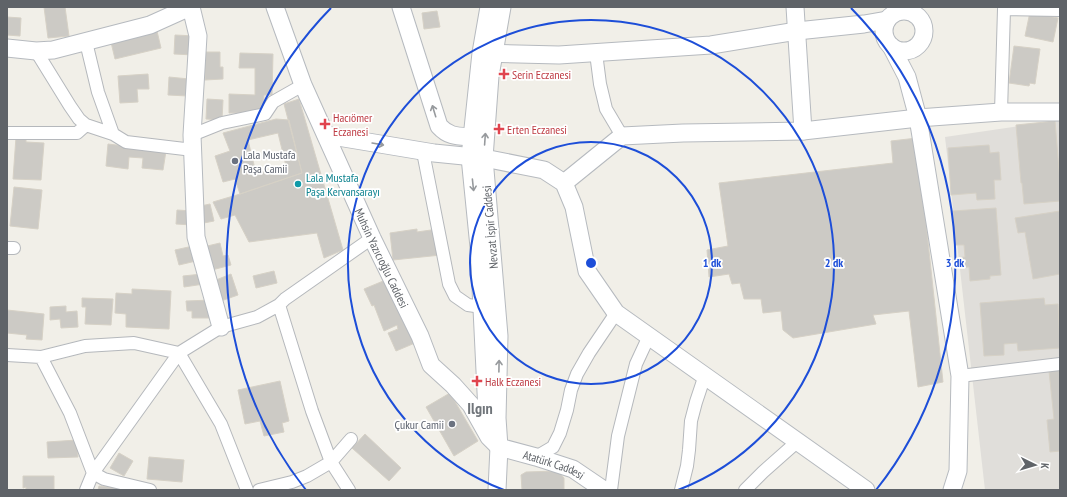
<svg xmlns="http://www.w3.org/2000/svg" width="1067" height="497" font-family="'PT Sans Narrow',sans-serif">
	<style>
		.industrial { fill: #e0deda }
		.building { fill: #cccac5; stroke: #d6d1c6; fill-rule: evenodd }
		.lines { fill: none; stroke-linecap: round; stroke-linejoin: round }
		.street-casing { stroke: #b5b8bc; stroke-width: 14 }
		.secondary-casing { stroke: #b6babf; stroke-width: 19 }
		.street { stroke: #fff; stroke-width: 12 }
		.secondary { stroke: #fff; stroke-width: 17 }
		.oneway { stroke: #979a9d }
		.ring { fill: none; stroke: #1d4ed8; stroke-width: 2 }
		.health-dot { fill: #e0444e; stroke: #fff; stroke-width: 1.5 }
		.worship-dot { fill: #6b7280; stroke: #fff; stroke-width: 1.5 }
		.culture-dot { fill: #0f9aa8; stroke: #fff; stroke-width: 1.5 }
		.labels { text-anchor: middle; dominant-baseline: central; stroke-width: 3.5; stroke-linejoin: round; paint-order: stroke }
		.health-label { font-size: 12px; fill: #be3a42; stroke: #fff; text-anchor: start }
		.worship-label { font-size: 12px; fill: #5b616d; stroke: #fff; text-anchor: start }
		.culture-label { font-size: 12px; fill: #0d838f; stroke: #fff; text-anchor: start }
		.street-label { font-size: 12px; fill: #5f6368; stroke: #fff }
		.district-label { font-size: 16px; font-weight: bold; fill: #70757a; stroke: #fff }
		.centre { fill: #1d4ed8; stroke: #fff; stroke-width: 2 }
		.ring-label { font-size: 12px; text-anchor: middle; font-weight: bold; fill: #1d4ed8; stroke: #fff; stroke-width: 3.5; stroke-linejoin: round; paint-order: stroke }
	</style>
	<rect width="100%" height="100%" fill="#f1efe8"/>
	<path class="industrial" d="M1060 120V490H985L945 137Z"/>
	<path class="building" d="M44 7H65L69 36 48 38Z
		M437 11 440 27 424 29 422 13Z
		M1030 12 1058 18 1053 42 1025 36Z
		M7 17 21 18 20 36 7 35Z
		M156 27 161 48 115 59 110 38Z
		M175 35 195 36 194 55 174 54Z
		M1014 46 1040 49 1035 84 1030 83 1029 86 1009 83Z
		M205 52H220V67H223V79L205 80Z
		M240 53 273 54 272 95H264L263 113H229V94L255 95V68H239Z
		M148 74 149 89H137L138 102 120 103 118 76Z
		M169 77 189 79 188 96 168 95Z
		M207 99 223 100 222 120 206 119Z
		M299 99 343 250 324 258 317 233 249 242 235 215 221 219 213 202 240 194 302 173 284 104Z
		M276 119 289 120 302 173 240 194 235 179 223 182 215 156 230 151 223 133ZM278 133 286 166 256 173 248 140Z
		M1055 121 1060 182V201L1024 204 1022 183H1021L1016 125Z
		M16 137H26V142L44 143 41 180 13 179Z
		M917 138 943 382 918 387 909 311 873 315 876 324 793 338 783 330 781 311 763 313 761 299H744L740 283 732 284 729 274 709 277 707 250 728 246 719 183 893 163 891 141Z
		M108 144 166 151 163 170 142 168 143 158 129 157 128 169 106 166Z
		M989 145 990 153 999 152 1001 180H994L995 199 977 200 976 193 951 195 948 148Z
		M14 187 42 190 38 229 10 226Z
		M210 204 214 221 199 224 196 207Z
		M996 208 1001 275 990 276V279L970 281 969 267 955 268V258L965 257 964 245H955L953 211Z
		M177 210 193 211 192 225 176 224Z
		M1060 211V274L1033 279 1025 232 1018 233 1015 218Z
		M417 229V232L438 229 441 255 393 260 390 233Z
		M220 243 223 256 228 255 231 265 208 271 203 247Z
		M193 246 196 261 179 265 175 250Z
		M274 271 277 283 256 288 253 276Z
		M202 274 204 284 184 287 183 276Z
		M231 274 238 295 218 302 211 282Z
		M388 279 415 343 396 351 388 333 398 329 397 325 384 331 374 305 372 306 364 289Z
		M132 289 171 291 169 329 126 327V314L115 313 116 293 132 294Z
		M82 298 113 299 111 325 85 324 86 307H82Z
		M1044 298 1045 305 1058 304 1060 348 1018 351 1017 343 1004 344V355L984 356 980 303Z
		M212 300 213 318H192V311H187L186 301Z
		M66 306V312L77 311 78 327 61 328 60 319 50 320V307Z
		M7 310 44 314 42 340 26 339 27 335 7 333Z
		M1060 369V451L1050 452 1047 420 1054 419 1049 371Z
		M280 381 289 421 282 423 284 432 264 436 260 421 245 424 238 390Z
		M450 393 478 441 454 456 426 407Z
		M365 434 401 468 389 481 352 448Z
		M77 440 78 457 48 458 47 442Z
		M119 453 133 461 124 476 110 468Z
		M149 457 184 460 182 482 147 479Z
		M558 471 564 478V490H522L521 475 526 472Z
		M23 476H54V490H26V487L23 488Z
		M99 486 117 488V490H98Z"/>
	<g class="lines">
		<defs>
			<path id="street" d="M86 42 98 92 113 134
				M36 51 70 106 79 119 86 125
				M596 53 600 84 606 109 622 136
				M1001 112 1004 9 1060 10
				M7 133H77L86 125 113 134 126 142 193 150
				M192 135 222 123 265 114 273 102 303 85
				M423 152 449 284 455 296 468 305 482 307
				M7 248H14
				M279 305 312 411 331 462 349 490
				M7 355 41 357 85 346 134 343 179 353 221 424 247 490
				M41 357 70 413 93 473 104 479 150 490
				M960 376 1060 364
				M536 457 553 447 560 433 567 410 571 390 577 374 589 353 616 313
				M86 490 93 473 179 353 221 327 257 317 279 305 285 299 372 238
				M259 490 292 482 307 476 331 462 351 439
				M611 490 618 436 636 364 649 336
				M681 490 687 466 689 450 691 421 696 402 705 375
				M745 490 763 472 798 441"/>
			<g id="secondary">
				<path d="M191 7 198 36 192 135 196 237 221 327"/>
				<path id="s1" d="M275 7 303 85 372 238 420 336 431 365 453 385 471 405 489 437 499 447 536 457 573 469 604 490"/>
				<path d="M401 7 439 126C449 137 458 136 472 137"/>
				<path d="M795 7 803 131"/>
				<circle cx="904" cy="31" r="20"/>
				<path d="M891 46 907 77 918 118 960 376 958 471 952 490"/>
				<path d="M7 48 36 51 53 50 150 25 190 7"/>
				<path d="M483 53 559 55 711 45 797 31 864 24 887 20"/>
				<path d="M326 135 434 153 484 158 544 170 564 183 574 207 587 271 616 313 866 490"/>
				<path d="M564 183 622 136 683 133 803 131 918 118 1001 112H1060"/>
				<path d="M487 412 479 247 470 157 481 53 489 7"/>
				<path d="M497 490 499 447 497 418 499 336 484 158 490 76 502 7"/>
			</g>
		</defs>
		<use href="#street" class="street-casing"/>
		<use href="#secondary" class="secondary-casing"/>
		<use href="#street" class="street"/>
		<use href="#secondary" class="secondary"/>
	</g>
	<defs><path id="oneway-shaft" d="M-6 0H5M1.5-3L5.5 0L1.5 3" fill="none" stroke-width="1.6" stroke-linecap="round" stroke-linejoin="round"/></defs>
	<g class="oneway">
		<use href="#oneway-shaft" transform="translate(434 111) rotate(-107)"/>
		<use href="#oneway-shaft" transform="translate(485 139) rotate(-86)"/>
		<use href="#oneway-shaft" transform="translate(378 144) rotate(10)"/>
		<use href="#oneway-shaft" transform="translate(473 185) rotate(84)"/>
		<use href="#oneway-shaft" transform="translate(499 366) rotate(-89)"/>
	</g>
	<g class="ring">
		<circle cx="591" cy="263" r="121"/>
		<path d="M504 490A243 243 0 1 1 678 490"/>
		<path d="M306 490A364 364 0 0 1 331 8M851 8A364 364 0 0 1 876 490"/>
	</g>
	<g class="health-dot">
		<path d="M502 68h4v4h4v4h-4v4h-4v-4h-4v-4h4z"/>
		<path d="M323 118h4v4h4v4h-4v4h-4v-4h-4v-4h4z"/>
		<path d="M497 123h4v4h4v4h-4v4h-4v-4h-4v-4h4z"/>
		<path d="M475 375h4v4h4v4h-4v4h-4v-4h-4v-4h4z"/>
	</g>
	<g class="worship-dot">
		<circle cx="235" cy="161" r="4"/>
		<circle cx="452" cy="424" r="4"/>
	</g>
	<circle class="culture-dot" cx="298" cy="184" r="4"/>
	<g class="labels">
		<g class="health-label">
			<text x="512" y="74">Serin Eczanesi</text>
			<text x="333" y="117">Hacıömer<tspan x="333" dy="14">Eczanesi</tspan></text>
			<text x="507" y="129">Erten Eczanesi</text>
			<text x="485" y="381">Halk Eczanesi</text>
		</g>
		<g class="worship-label">
			<text x="243" y="154">Lala Mustafa<tspan x="243" dy="14">Paşa Camii</tspan></text>
			<text x="444" y="424" text-anchor="end">Çukur Camii</text>
		</g>
		<g class="culture-label">
			<text x="306" y="177">Lala Mustafa<tspan x="306" dy="14">Paşa Kervansarayı</tspan></text>
		</g>
		<g class="street-label">
			<text transform="translate(490 227) rotate(-95)">Nevzat İspir Caddesi</text>
			<text stroke="none"><textPath href="#s1" startOffset="273">Muhsin Yazıcıoğlu Caddesi</textPath></text>
			<text stroke="none"><textPath href="#s1" startOffset="556">Atatürk Caddesi</textPath></text>
		</g>
		<g class="district-label">
			<text x="480" y="408">Ilgın</text>
		</g>
	</g>
	<circle cx="591" cy="263" r="6" class="centre"/>
	<g class="ring-label">
		<text x="712" y="267">1 dk</text>
		<text x="834" y="267">2 dk</text>
		<text x="955" y="267">3 dk</text>
	</g>
	<rect width="1067" height="497" fill="none" stroke="#5f6368" stroke-width="16"/>
	<g transform="translate(1035 465) rotate(95)" stroke="#ffffff" stroke-width="3" paint-order="stroke">
	<path d="M0-3L7 15L0 10L-7 15Z" fill="#5f6368"/>
	<text y="-6" font-size="11" font-weight="bold" text-anchor="middle" fill="#5f6368">K</text>
	</g>
</svg>
